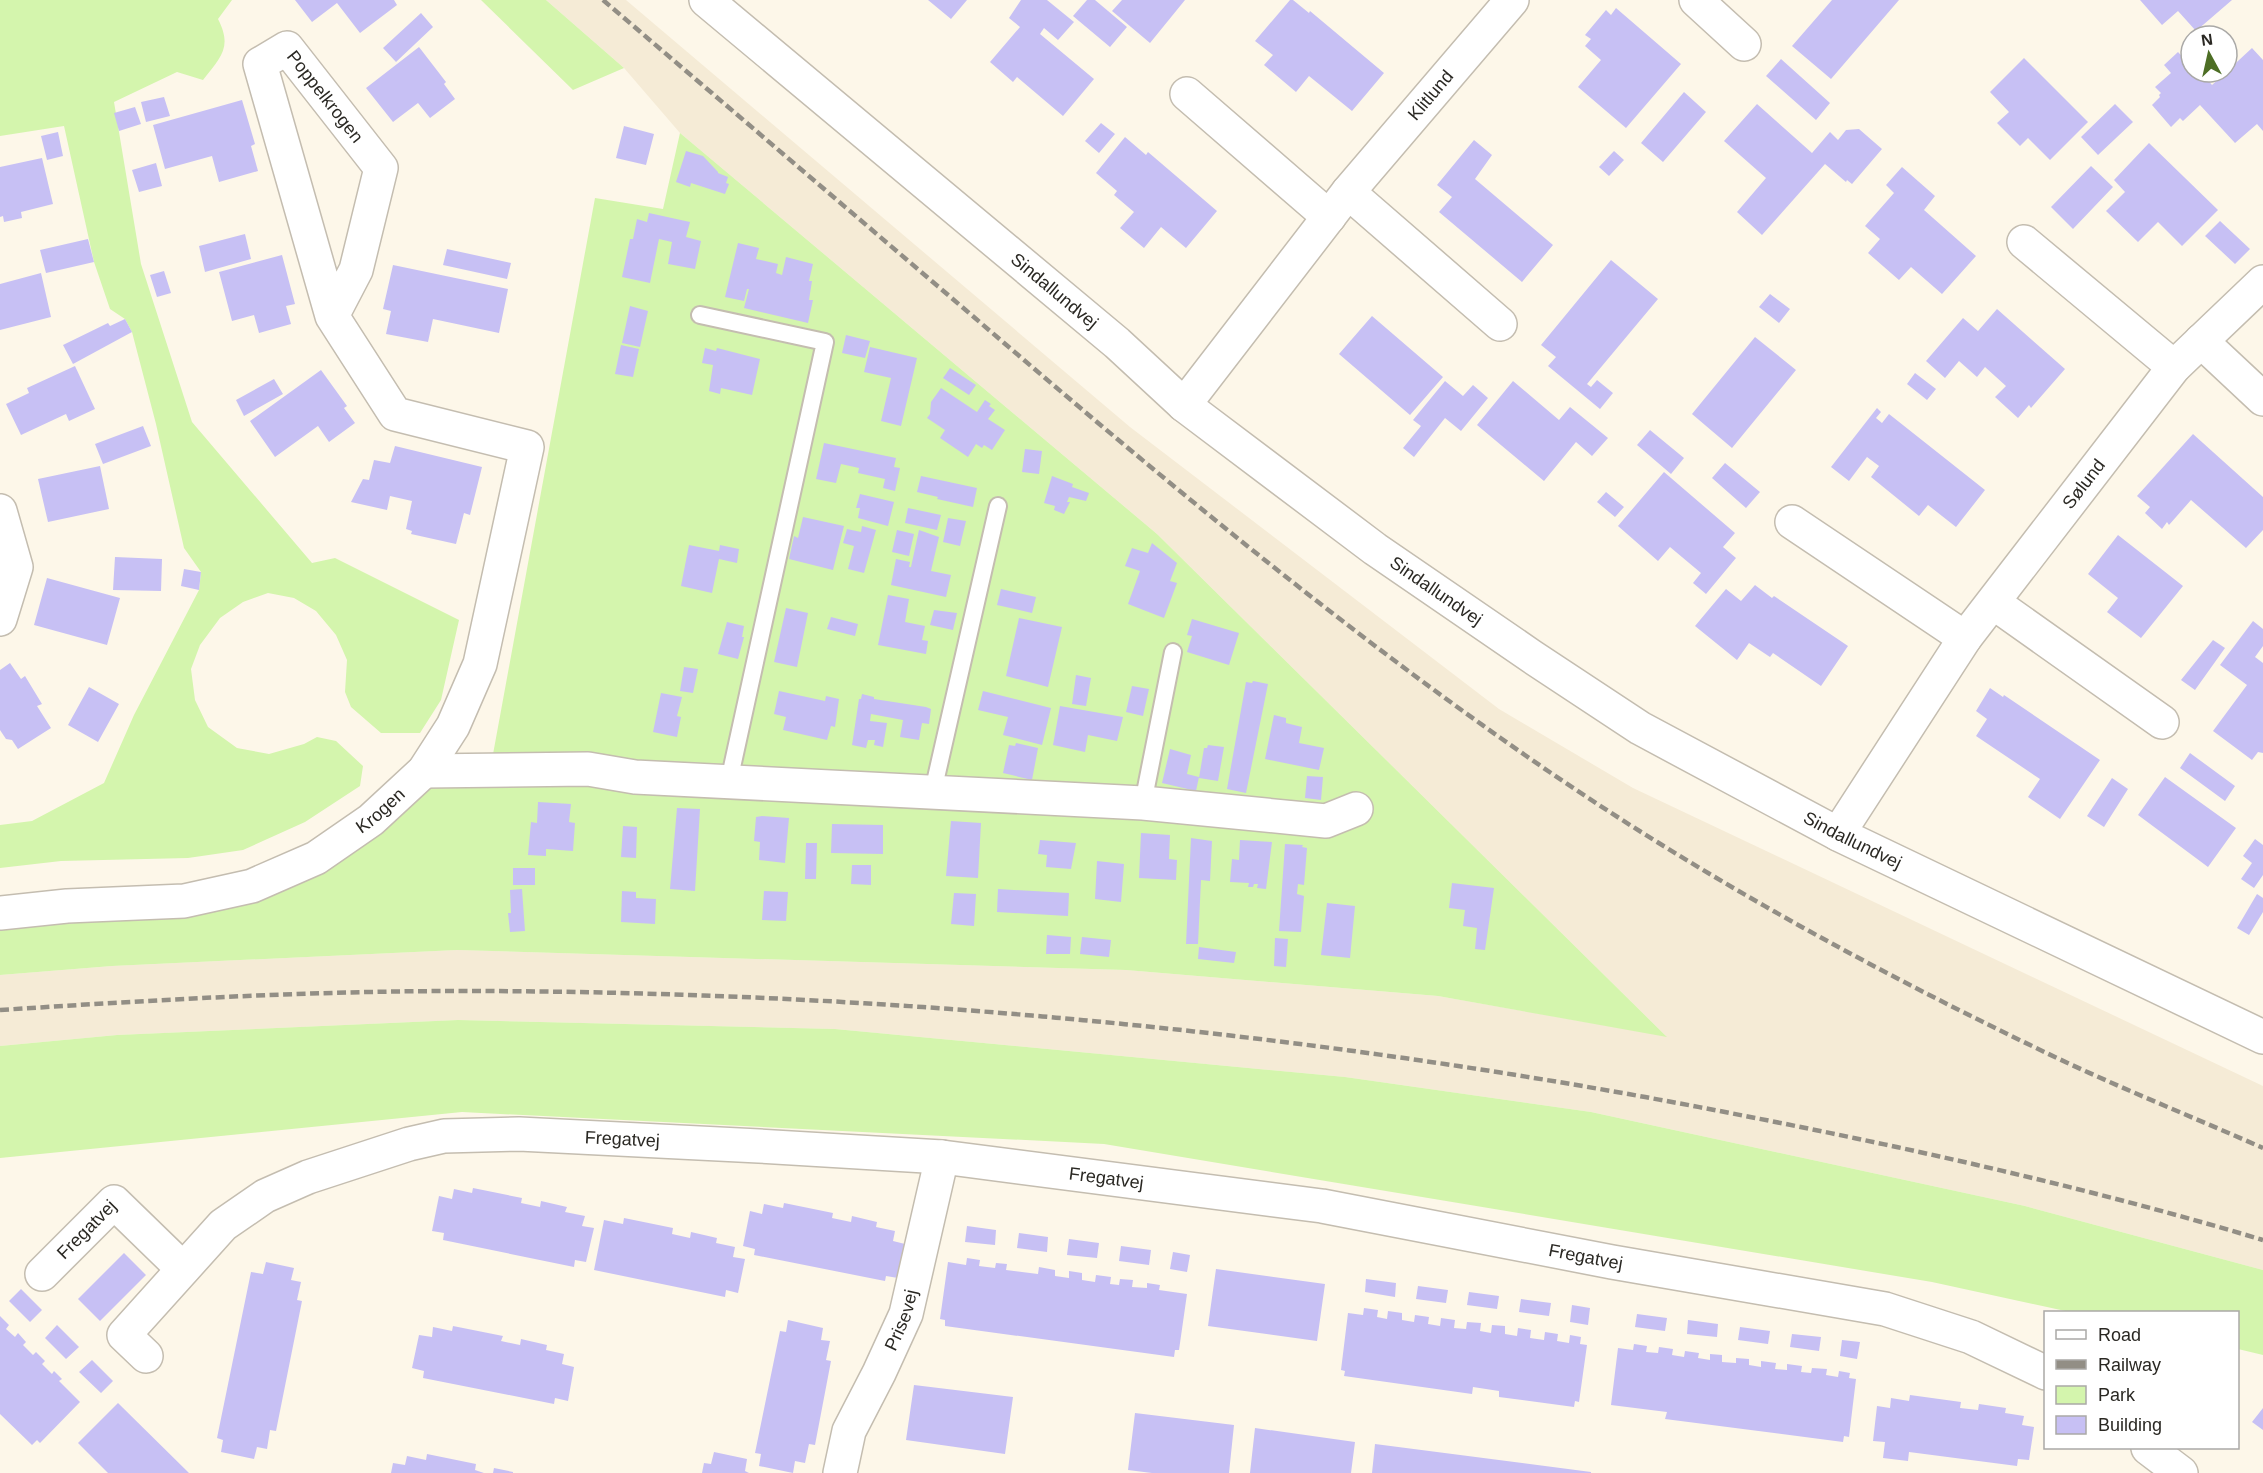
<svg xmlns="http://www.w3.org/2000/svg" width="2263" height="1473" font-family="Helvetica,sans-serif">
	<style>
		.built { fill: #f5ebd6 }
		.green { fill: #d4f5ad }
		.building { fill: #c7c0f4 }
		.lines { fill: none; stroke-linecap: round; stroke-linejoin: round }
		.service-casing { stroke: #c4bdb0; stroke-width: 20 }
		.minor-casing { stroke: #c4bdb0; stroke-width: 36 }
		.service { stroke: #fff; stroke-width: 16 }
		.minor { stroke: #fff; stroke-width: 33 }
		.rail { stroke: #928e85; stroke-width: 4.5; stroke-dasharray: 9 4.5; stroke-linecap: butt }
		.labels { text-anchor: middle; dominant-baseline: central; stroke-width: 6; stroke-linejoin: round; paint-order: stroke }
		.street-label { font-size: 18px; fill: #2a2823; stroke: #fff }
	</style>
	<rect width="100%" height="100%" fill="#fdf7e9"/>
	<path class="built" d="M546 0H626L1130 427 1499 709 1633 788 2263 1086V1270L2025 1206 1591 1112 1345 1077 835 1029 458 1020 117 1035 0 1046V975L112 966 457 950 1126 970 1438 996 1666 1036 1157 534 680 133 624 68Z"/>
	<path class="green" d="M0 0H232L218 19C233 48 220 58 203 80L177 72 114 102 141 264 192 422 312 563 335 558 459 620 441 700 420 733H381L351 707 345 692 347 660 336 635 316 611 294 598 268 593 243 602 220 618 200 645 191 669 195 700 208 727 237 748 269 754 304 744 317 737 336 741 363 766 360 786 305 822 243 850 188 858 61 861 0 868V825L32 821 104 783 134 715 199 590 201 572 184 548 156 424 132 332 125 319 110 309 94 262 64 126 0 136Z
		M481 0H546L624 68 573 90Z
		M680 133 1157 534 1667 1037 1438 996 1126 970 457 950 112 966 0 975V929L185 914 420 792 443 783 487 787 595 198 663 209Z
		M458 1020 835 1029 1345 1077 1591 1112 2025 1206 2263 1270V1355L2238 1349V1312H2070L1932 1282 1104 1144 462 1112 0 1158V1046L117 1035Z"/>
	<path class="building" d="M295 0H394L397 5 360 33 337 3 312 22Z
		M928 0H967L951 19Z
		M1021 0H1047L1074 22 1058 40 1044 28 1040 34 1094 79 1063 116 1017 77 1013 82 990 62 1020 27 1009 18Z
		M1087 0H1095L1127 27 1110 47 1073 16Z
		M1122 0H1185L1150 43 1112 11Z
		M1290 0H1293L1309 13 1310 11 1384 73 1352 111 1309 76 1296 92 1264 65 1273 55 1255 41Z
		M1832 0H1899L1831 79 1792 46Z
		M2140 0H2232L2196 31 2178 11 2162 25Z
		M1616 8 1681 64 1626 128 1578 87 1601 60 1585 46 1591 39 1585 35 1606 10 1611 15Z
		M421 13 433 27 396 62 383 48Z
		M419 47 446 82 444 84 455 99 430 118 418 103 393 122 366 88Z
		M2252 48 2263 60V131L2257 124 2235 143 2200 105 2183 121 2180 118 2171 127 2152 105 2160 97 2159 95 2161 93 2155 87 2171 73 2164 65 2178 52 2191 66V72H2201L2212 85Z
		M2024 58 2088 122 2050 160 2028 138 2020 146 1997 123 2009 112 1990 92Z
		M1781 59 1830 103 1816 120 1766 76Z
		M1684 92 1706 112 1663 162 1641 143Z
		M164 97 170 116 146 122 141 102Z
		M242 100 255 144 251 146 258 171 219 182 212 156 165 169 153 125Z
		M1757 104 1812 153 1830 132 1838 140 1846 130 1859 129 1882 149 1852 184 1847 180 1846 182 1825 164 1762 235 1737 212 1766 178 1724 141Z
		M2115 104 2133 122 2098 155 2081 137Z
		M135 107 141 124 119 131 114 113Z
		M1101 123 1115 134 1099 153 1085 141Z
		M624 126 654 134 646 165 616 158Z
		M58 132 63 156 47 160 41 136Z
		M1125 137 1146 155 1148 152 1217 211 1186 248 1161 227 1144 248 1120 228 1134 212 1114 195 1117 191 1096 173Z
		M1474 140 1492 155 1475 179 1553 245 1522 282 1439 212 1452 197 1437 185Z
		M2149 143 2218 210 2182 246 2158 222 2138 242 2106 211 2125 192 2114 180Z
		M686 151 703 156 718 172V173L728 177 726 183 729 184 725 194 691 183 690 187 676 182Z
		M1614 151 1624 160 1609 176 1599 167Z
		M42 158 53 204 21 212 22 218 4 222 3 216 0 217V167Z
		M156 163 162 186 139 192 132 170Z
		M2091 166 2113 187 2073 229 2051 207Z
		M1902 167 1935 196 1924 210 1976 256 1942 294 1911 267 1899 280 1868 253 1880 239 1865 226 1894 193 1886 185Z
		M649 213 690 222 686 237 701 241 695 269 668 264 672 242 659 239 650 283 622 277 630 239H633L637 219 647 222Z
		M2220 221 2250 249 2235 264 2205 236Z
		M245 234 251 259 205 272 199 246Z
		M88 239 94 262 46 273 40 250Z
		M738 243 759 248 756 259 778 264 776 273 782 275 786 257 813 264 809 281H812L809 300H813L808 323 744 308 749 289H747L744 301 725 297Z
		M447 249 511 263 507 279 443 265Z
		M282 255 295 304 286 306 291 324 259 333 254 315 232 321 219 272Z
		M1611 260 1658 299 1587 384 1591 387 1597 380 1613 393 1600 409 1548 366 1556 357 1541 345Z
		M393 265 508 289 499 333 433 319 428 342 386 334 391 311 383 309Z
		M164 271 171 293 157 297 150 275Z
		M41 273 51 317 0 330V284Z
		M1770 294 1790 309 1779 323 1759 307Z
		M630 306 648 311 640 347 622 343Z
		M1997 309 2065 369 2031 408 2029 405 2018 418 1995 397 2006 386 1985 367 1977 377 1959 361 1945 378 1926 361 1963 318 1978 331Z
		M1372 316 1443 377 1410 415 1339 354Z
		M125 319 132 332 73 364 63 345 108 323 110 326Z
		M846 335 870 341 865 358 842 353Z
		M1755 337 1796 370 1732 448 1692 414Z
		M621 345 639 349 633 377 615 374Z
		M870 347 917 358 901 426 881 421 891 378 864 372Z
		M705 348 716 351 717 348 760 359 752 395 721 388 720 394 709 391 713 365 702 363Z
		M75 366 95 409 69 421 66 414 21 435 6 404 29 393 27 388Z
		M950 368 976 385 969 395 943 378Z
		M321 370 347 406 344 408 355 423 329 442 318 426 275 457 250 421Z
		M1915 373 1936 389 1927 400 1907 384Z
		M274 379 283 394 244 416 236 400Z
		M1445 381 1463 396 1473 385 1488 398 1461 431 1445 418 1414 457 1403 448 1421 426 1413 420Z
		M1513 381 1559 420 1570 407 1608 438 1592 456 1576 442 1544 481 1477 425Z
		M941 388 977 412 985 400 991 404 989 406 995 410 988 419 1005 430 992 450 984 445 982 448 976 444 968 457 940 438 945 430 927 418 930 414 931 402Z
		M1877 408 1881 412 1876 418 1882 423 1889 414 1985 490 1956 527 1928 505 1919 516 1871 477 1879 466 1867 457 1849 481 1831 467Z
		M143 426 151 446 103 464 95 444Z
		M1650 430 1684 458 1671 474 1637 445Z
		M2193 434 2263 497V530L2246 548 2191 500 2169 525 2167 522 2162 529 2145 513 2150 507 2137 496Z
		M824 443 896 458 894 467 900 468 895 491 883 488 885 479 858 473 859 468 841 464 836 483 816 479Z
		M395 446 482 467 470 515 464 513 456 544 411 534 412 531 406 529 412 501 390 496 387 510 351 502 363 479 369 480 374 460 390 463Z
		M1025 449 1042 451 1039 474 1022 472Z
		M1725 463 1760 492 1746 508 1712 478Z
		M100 466 109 509 48 522 38 479Z
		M1664 472 1735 533 1723 547 1736 558 1706 594 1693 583 1701 573 1670 547 1658 561 1618 526Z
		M921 476 977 488 973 507 937 499 938 497 917 492Z
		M1052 476 1073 484 1072 487 1089 493 1086 501 1069 497 1067 502H1070L1064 514 1054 510 1055 506 1044 503Z
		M1606 492 1624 507 1615 517 1597 502Z
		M860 494 894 502 888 526 858 518 860 508H856Z
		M908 508 941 515 937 530 905 523Z
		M803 517 844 526 833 570 789 559 794 536 798 538Z
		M948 518 966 521 960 546 943 542Z
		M862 526 876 530 864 573 848 569 854 546 843 543 847 529 861 532Z
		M897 530 914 534 909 556 892 552Z
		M919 530 939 537 931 571 951 575 946 597 891 585 896 559 910 562 909 567H911Z
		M2118 535 2183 586 2141 638 2107 612 2118 598 2088 574Z
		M1152 543 1177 563 1170 581 1177 583 1164 618 1128 604 1140 571 1125 566 1132 548 1148 553Z
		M689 545 719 551 720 545 739 549 737 563 719 559 712 593 681 586Z
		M115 557 162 559 161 591 113 590Z
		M184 569 201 572 199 590 181 586Z
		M47 578 120 598 107 645 34 625Z
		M1755 585 1772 598 1774 596 1848 646 1821 686 1773 653 1770 657 1749 643 1737 660 1695 626 1726 589 1741 601Z
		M1001 589 1036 597 1032 613 997 605Z
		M888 595 909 599 905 622 925 626 922 640 928 641 926 654 878 645Z
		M786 608 808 613 797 667 774 662Z
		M934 610 957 613 953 630 930 625Z
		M831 617 858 624 855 636 827 629Z
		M1019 618 1062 627 1048 687 1006 676Z
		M1192 619 1239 633 1229 665 1187 652 1192 636 1187 635Z
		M2253 621 2263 629V646L2255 657 2263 663V753L2258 752 2252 760 2213 731 2247 685 2220 665Z
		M727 622 744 626 742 637H744L738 659 718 654Z
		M2213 640 2225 648 2195 690 2181 680Z
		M10 663 21 679 25 676 42 704 37 706 51 728 18 749 12 740 6 739 0 730V670Z
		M684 667 698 669 693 693 680 691Z
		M1076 675 1091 678 1086 706 1072 704Z
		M1253 681 1268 684 1246 793 1227 789 1246 682 1252 683Z
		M1132 686 1149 689 1143 716 1126 712Z
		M89 687 119 704 98 742 68 725Z
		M1990 688 2003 697 2004 695 2100 760 2060 819 2028 797 2040 779 1976 736 1987 719 1976 711Z
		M779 691 825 701 826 696 839 699 835 727 831 726 827 740 783 730 786 717 774 714Z
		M983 691 1051 708 1042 745 1003 735 1008 717 978 710Z
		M661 693 682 697 677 716 681 717 677 737 653 732Z
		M862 694 874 697V699L926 707 931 709 929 724 922 723 919 740 900 737 903 720 871 714 870 721 887 723 883 747 874 745 875 740H868L866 748 852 745 859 699H861Z
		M1060 706 1123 717 1117 741 1088 735 1085 752 1053 745Z
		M1274 715 1286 718V723L1302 727 1299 743 1324 748 1319 770 1265 759Z
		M1016 743 1038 748 1032 780 1003 773 1009 745 1015 746Z
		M1208 745 1224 747 1218 781 1199 778 1204 748H1207Z
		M1170 749 1191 755 1187 774 1199 777 1196 791 1162 783Z
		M2190 753 2235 786 2225 801 2180 768Z
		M1307 776 1323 777 1321 800 1305 798Z
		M2165 777 2236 828 2208 867 2138 815Z
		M2112 778 2128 789 2104 827 2087 816Z
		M538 802 571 804 569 822 575 823 573 851 546 849V856L528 855 531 822 537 823Z
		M677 808 700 809 695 891 670 889Z
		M762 816 789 818 785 863 759 860 760 842 754 841 756 817Z
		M951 821 981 823 978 878 946 876Z
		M832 824 883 825V854L831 853Z
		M623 826 637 827 636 858 621 857Z
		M1141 833 1170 835 1169 859 1177 860 1176 880 1139 878Z
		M1191 838 1212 841 1210 881 1201 880 1198 944H1186Z
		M2255 839 2263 845V875L2254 888 2241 879 2252 863 2243 856Z
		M1040 840 1076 843 1071 869 1046 867 1047 855 1038 854Z
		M1240 840 1272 842 1266 889 1257 888 1258 884H1254L1253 887H1248L1249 883 1230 882 1232 859 1239 860Z
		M806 843H817L816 879H805Z
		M1285 844 1303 845 1302 847 1307 848 1304 885 1298 884 1297 894 1304 896 1301 932 1279 931Z
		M1097 861 1124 864 1121 902 1095 899Z
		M852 865H871V885L851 884Z
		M513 868H535V885H513Z
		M1452 883 1494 888 1485 950 1475 949 1477 928 1463 926 1465 910 1449 908Z
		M522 889 525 931 510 932 508 913H511L510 890Z
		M998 889 1069 893 1068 916 997 912Z
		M622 891 636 892V898L656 899 655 924 621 922Z
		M764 891 788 892 786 921 762 920Z
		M954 893 976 894 974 926 951 924Z
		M2257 894 2263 898V912L2249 935 2237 928Z
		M1327 903 1355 906 1350 958 1321 955Z
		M1047 935 1071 937 1070 954H1046Z
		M1082 937 1111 940 1109 957 1080 954Z
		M1275 938 1288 939 1286 967 1274 966Z
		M1199 947 1236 952 1234 963 1198 959Z
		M473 1188 522 1198 521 1203 540 1207 541 1201 567 1207 565 1212 585 1216 582 1226 594 1228 586 1262 575 1260 574 1267 443 1240 444 1233 432 1231 439 1196 452 1199 454 1189 472 1193Z
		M784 1203 833 1213 832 1218 851 1222 852 1216 877 1222 876 1227 895 1231 893 1241 905 1244 898 1278 886 1276 885 1281 754 1255 755 1249 743 1246 750 1211 762 1214 764 1204 783 1208Z
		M624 1218 673 1228 672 1234 690 1238 691 1232 717 1238 716 1243 735 1247 733 1257 745 1259 738 1293 726 1290 725 1297 594 1270 604 1220 623 1224Z
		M967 1226 996 1230 995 1245 965 1242Z
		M1019 1233 1048 1237 1047 1252 1017 1248Z
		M1069 1239 1099 1243 1097 1258 1067 1255Z
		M1121 1246 1151 1250 1149 1265 1119 1261Z
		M1173 1252 1190 1255 1187 1272 1170 1269Z
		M124 1253 146 1275 100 1321 78 1299Z
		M967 1258 980 1260 979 1266 995 1268 996 1263 1007 1264 1006 1270 1038 1274 1039 1267 1055 1270V1276L1069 1278V1271L1082 1273V1280L1095 1282 1096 1275 1111 1277 1110 1284 1119 1285 1120 1279 1133 1280 1132 1287 1147 1288V1283L1160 1285 1159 1290 1187 1294 1179 1350H1175L1174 1357 945 1326V1320L940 1319 948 1262 966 1265Z
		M266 1262 294 1268 291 1280 301 1282 297 1300 302 1301 276 1431 270 1430 267 1449 257 1447 254 1459 221 1452 223 1440 217 1438 251 1272 263 1274Z
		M1216 1269 1325 1284 1317 1341 1208 1326Z
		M1366 1279 1396 1283 1395 1297 1365 1292Z
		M1418 1286 1448 1290 1446 1303 1416 1299Z
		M21 1289 42 1310 30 1322 9 1301Z
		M1469 1292 1499 1296 1497 1309 1467 1305Z
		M1521 1299 1551 1303 1549 1316 1519 1312Z
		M1572 1305 1590 1308 1588 1325 1570 1322Z
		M1364 1308 1378 1310 1377 1317 1387 1319 1388 1311 1402 1313V1320L1414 1322 1415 1315 1429 1317 1428 1324 1440 1326 1441 1318 1455 1320 1454 1328 1466 1329 1467 1322 1481 1323 1480 1331 1491 1333 1492 1325 1505 1326V1334L1517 1336 1518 1328 1531 1330 1530 1338 1544 1340 1545 1332 1558 1334 1557 1341 1569 1343 1570 1335 1581 1337 1580 1344 1587 1345 1579 1402 1575 1401 1574 1407 1499 1397V1391L1473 1387 1472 1394 1344 1376 1345 1371 1341 1370 1348 1313 1363 1315Z
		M1637 1314 1667 1318 1665 1331 1635 1327Z
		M0 1316 9 1325 6 1329 15 1337 18 1333 26 1342 23 1345 33 1355 36 1352 45 1361 42 1364 52 1374 54 1371 62 1379 59 1381 80 1402 40 1443 37 1440 32 1445 0 1414Z
		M788 1320 823 1328 821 1340 830 1341 826 1360 831 1361 815 1445 809 1444 805 1463 795 1461 793 1473 759 1466 761 1454 755 1453 780 1331 786 1332Z
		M1688 1320 1718 1324 1717 1337 1687 1334Z
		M57 1325 79 1347 66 1359 45 1338Z
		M453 1326 503 1336 501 1341 520 1345 521 1339 547 1345 546 1350 564 1354 562 1364 574 1367 568 1401 555 1398 554 1404 423 1378 424 1371 412 1368 419 1335 432 1337 433 1327 452 1331Z
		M1740 1327 1770 1331 1768 1344 1738 1340Z
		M1792 1334 1821 1337 1819 1351 1790 1347Z
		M1842 1340 1860 1342 1857 1359 1840 1356Z
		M1634 1344 1647 1346 1646 1352 1658 1353 1659 1347 1673 1349 1672 1355 1684 1357 1685 1351 1699 1353 1698 1358 1710 1360V1354L1722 1355V1362L1736 1363V1358L1749 1359V1365L1761 1367V1361L1776 1363 1775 1369 1787 1370V1364L1802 1366 1801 1372 1811 1373 1812 1368 1827 1369 1826 1375 1838 1377 1839 1371 1850 1373 1849 1378 1856 1379 1849 1437 1844 1436 1843 1442 1665 1419 1667 1412 1611 1405 1618 1348 1633 1350Z
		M92 1360 113 1381 101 1393 79 1372Z
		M914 1385 1013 1397 1005 1454 906 1440Z
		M1910 1395 1961 1402 1960 1408 1978 1410 1979 1404 2006 1408 2005 1413 2024 1416 2022 1425 2034 1427 2029 1460 2018 1459 2017 1466 1909 1452 1908 1461 1883 1458 1885 1442 1873 1441 1877 1406 1890 1408 1891 1398 1909 1401Z
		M118 1403 189 1473H108L78 1443Z
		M2263 1408V1430L2252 1422Z
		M1135 1413 1234 1425 1229 1473H1152L1128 1470Z
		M1255 1428 1355 1442 1351 1473H1250Z
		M1375 1444 1591 1472V1473H1372Z
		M714 1452 747 1459 745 1471 749 1473H702L704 1463 711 1464Z
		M427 1454 476 1464 475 1470 484 1473H391L393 1463 405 1465 407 1456 426 1460Z
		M494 1468 513 1472V1473H493Z"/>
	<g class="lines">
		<defs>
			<path id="service" d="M700 315 825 342 729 781
				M933 791 998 506
				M1143 803 1173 652"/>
			<g id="minor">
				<path id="s1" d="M706 0 1117 343 1184 405 1375 549 1531 656 1640 728 1838 834 2263 1037"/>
				<path d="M1696 0 1744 44"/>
				<path d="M1187 94 1329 217"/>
				<path d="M1348 192 1500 324"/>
				<path d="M2024 242 2174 367"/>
				<path d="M2201 341 2263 399"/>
				<path id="s2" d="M1184 405 1348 192 1512 0"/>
				<path d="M0 511 16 567 0 619"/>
				<path d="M1792 522 1965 638"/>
				<path d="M1994 603 2162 722"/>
				<path d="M424 771 588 769 635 777 1143 803 1326 821 1356 809"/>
				<path id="s3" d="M1838 834 1965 638 2174 367 2263 282"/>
				<path id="s4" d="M0 913 67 906 184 901 252 886 316 858 371 820 424 771 453 726 480 664 527 447 395 414 332 316 260 64 287 48 381 168 356 270 332 316"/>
				<path id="s5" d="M42 1274 114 1202 183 1269"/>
				<path id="s6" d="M146 1356 124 1335 223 1225 265 1196 308 1177 409 1144 444 1136 519 1134 759 1146 942 1157 1322 1206 1612 1262 1885 1309 1971 1337 2046 1373"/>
				<path d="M2148 1448 2181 1473"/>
				<path id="s7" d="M840 1473 849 1431 879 1373 906 1314 942 1157"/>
			</g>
		</defs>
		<use href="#service" class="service-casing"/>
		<use href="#minor" class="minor-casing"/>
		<use href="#service" class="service"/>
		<use href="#minor" class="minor"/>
		<path class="rail" d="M603 0C727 106 851 212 975 318 1161 478 1349 635 1551 773 1711 882 1883 975 2057 1058 2125 1090 2195 1118 2263 1148
			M0 1010C153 1000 306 991 459 991 877 991 1294 1030 1704 1108 1892 1144 2080 1185 2263 1240"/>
	</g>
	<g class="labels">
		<g class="street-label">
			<text stroke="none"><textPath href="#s2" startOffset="396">Klitlund</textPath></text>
			<text stroke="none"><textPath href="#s4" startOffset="1414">Poppelkrogen</textPath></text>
			<text stroke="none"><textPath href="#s1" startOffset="454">Sindallundvej</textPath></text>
			<text stroke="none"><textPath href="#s3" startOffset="428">Sølund</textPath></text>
			<text stroke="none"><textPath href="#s1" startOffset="940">Sindallundvej</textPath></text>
			<text stroke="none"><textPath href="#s4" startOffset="404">Krogen</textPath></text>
			<text stroke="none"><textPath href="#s1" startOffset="1426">Sindallundvej</textPath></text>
			<text stroke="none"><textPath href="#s6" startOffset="597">Fregatvej</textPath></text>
			<text stroke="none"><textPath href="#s6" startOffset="1083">Fregatvej</textPath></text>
			<text stroke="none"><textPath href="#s5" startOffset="63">Fregatvej</textPath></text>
			<text stroke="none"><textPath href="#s6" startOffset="1569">Fregatvej</textPath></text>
			<text stroke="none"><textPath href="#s7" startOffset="166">Prisevej</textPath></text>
		</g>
	</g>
	<rect x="2044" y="1311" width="195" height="138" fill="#ffffff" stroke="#aaa9a7" stroke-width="1.5"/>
	<rect x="2056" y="1330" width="30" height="9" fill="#ffffff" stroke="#aaa9a7" stroke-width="1.5"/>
	<text x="2098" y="1341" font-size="18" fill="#2a2823">Road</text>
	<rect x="2056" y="1360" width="30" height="9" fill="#928e85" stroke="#aaa9a7" stroke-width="1.5"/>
	<text x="2098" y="1371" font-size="18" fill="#2a2823">Railway</text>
	<rect x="2056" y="1386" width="30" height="18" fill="#d4f5ad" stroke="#aaa9a7" stroke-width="1.5"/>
	<text x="2098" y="1401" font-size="18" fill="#2a2823">Park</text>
	<rect x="2056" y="1416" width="30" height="18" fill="#c7c0f4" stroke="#aaa9a7" stroke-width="1.5"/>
	<text x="2098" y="1431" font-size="18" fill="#2a2823">Building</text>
	<g transform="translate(2209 54) rotate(352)"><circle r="28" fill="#ffffff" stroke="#aaa9a7" stroke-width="1.5"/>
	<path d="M0-4.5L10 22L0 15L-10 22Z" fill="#4d6e25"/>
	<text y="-9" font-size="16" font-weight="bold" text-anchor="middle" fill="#2a2823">N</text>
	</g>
</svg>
